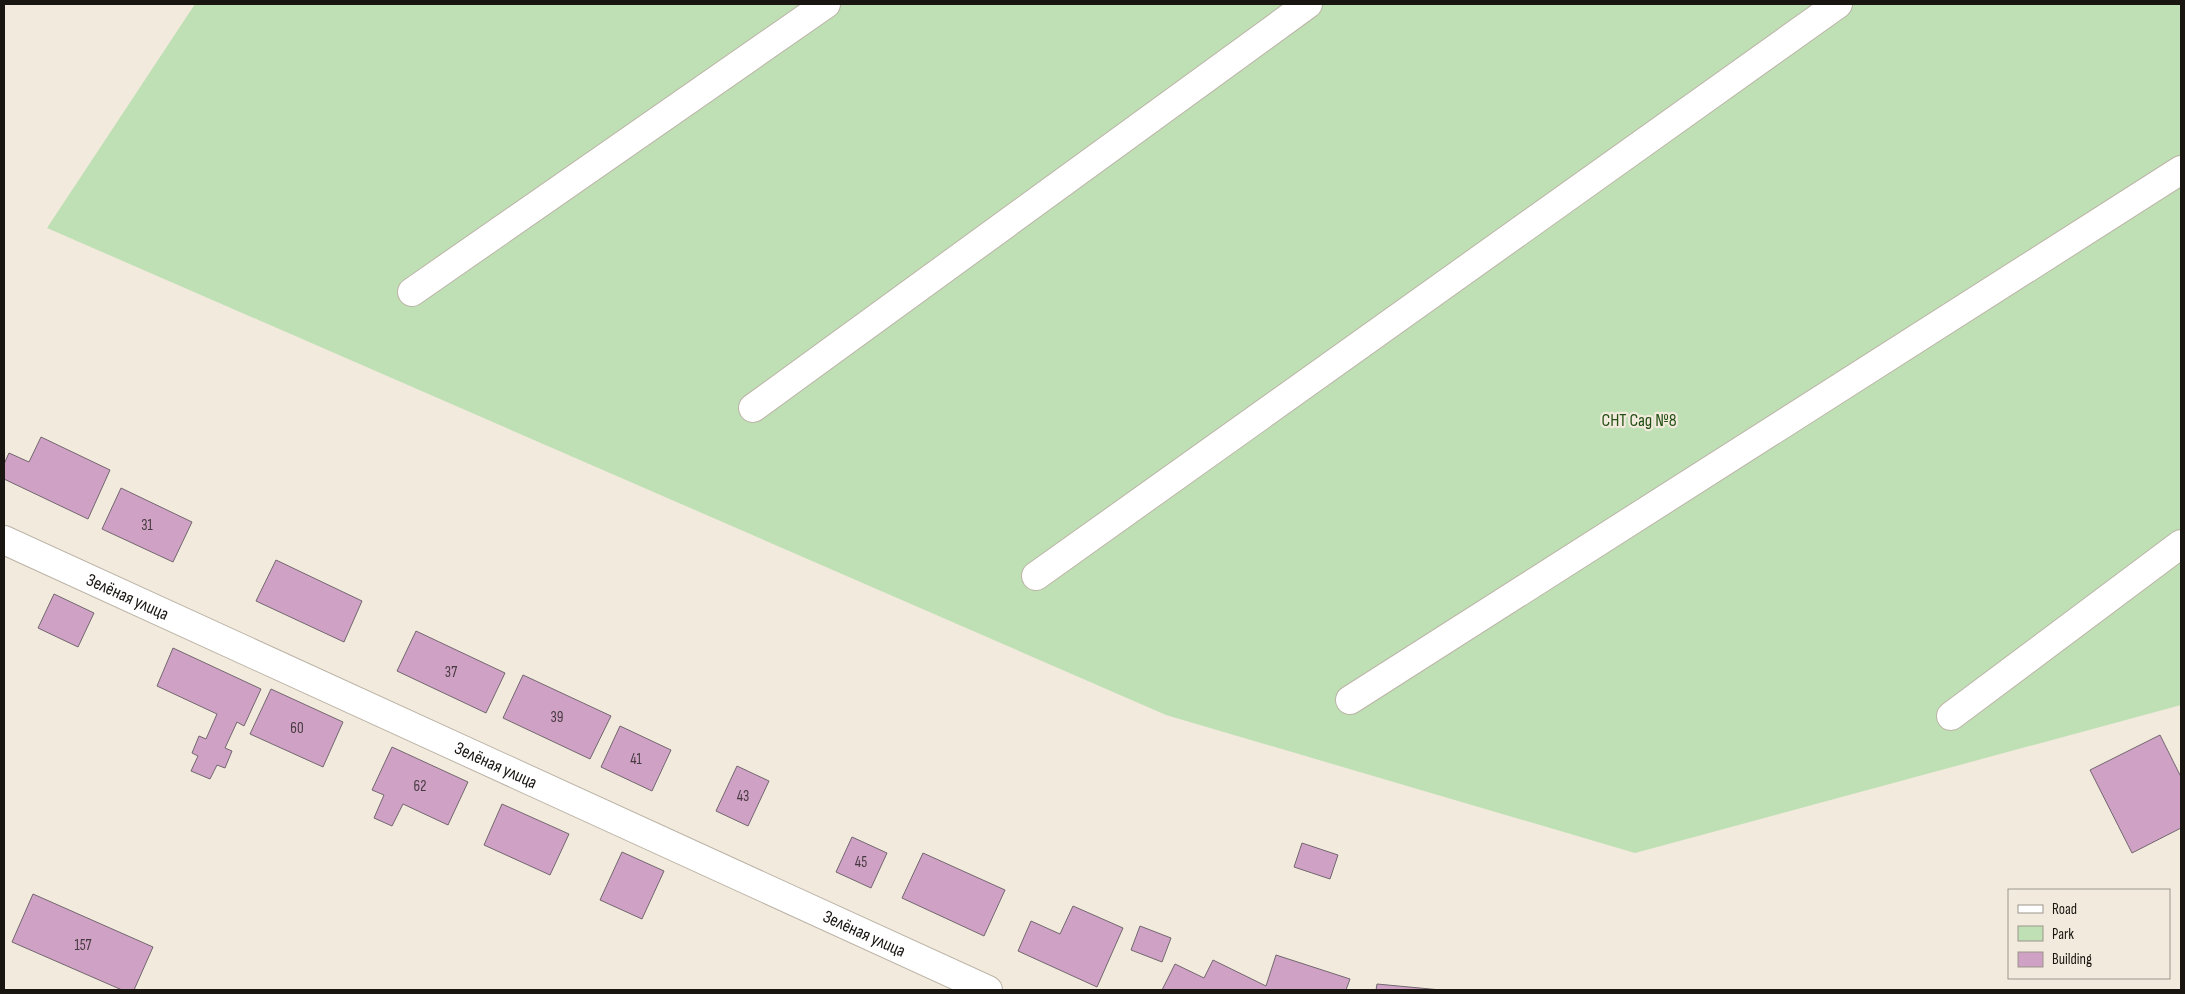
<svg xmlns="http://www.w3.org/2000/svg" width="2185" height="994" font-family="'Sofia Sans Condensed',sans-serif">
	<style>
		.green { fill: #bfe0b5 }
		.building { fill: #cfa1c5; stroke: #72676f }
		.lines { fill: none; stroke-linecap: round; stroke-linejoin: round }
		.minor-casing { stroke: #bcb4a7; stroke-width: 30 }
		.minor { stroke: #fff; stroke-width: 28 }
		.labels { text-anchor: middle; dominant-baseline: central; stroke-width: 4.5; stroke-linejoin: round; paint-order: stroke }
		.number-label { font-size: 15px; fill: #46393f }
		.park-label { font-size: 18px; fill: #235114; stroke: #f2eadc }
		.street-label { font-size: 18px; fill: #191612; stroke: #f2eadc }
	</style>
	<rect width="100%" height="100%" fill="#f2eadc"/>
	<path class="green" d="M195 4H2181V705L1635 853 1166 715 47 228Z"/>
	<path class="building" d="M41 437 110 470 88 519 4 479V464L9 453 29 462Z
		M121 488 192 522 173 562 102 529Z
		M276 560 362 601 344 642 256 601Z
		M54 594 94 613 78 647 38 628Z
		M416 631 505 673 486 713 397 671Z
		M173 648 261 689 244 726 237 722 225 748 232 751 225 768 217 765 210 779 191 771 198 756 192 753 199 736 206 739 217 714 157 686Z
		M523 675 611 716 590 759 503 718Z
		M271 689 343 722 323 767 250 734Z
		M620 726 671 750 652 791 601 767Z
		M2160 735 2181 777V828L2132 853 2090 770Z
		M392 747 468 782 448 825 403 804 392 826 374 818 384 795 372 790Z
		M737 766 769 781 748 826 716 811Z
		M502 804 569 834 550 875 484 845Z
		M852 837 887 853 871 888 836 872Z
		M1302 843 1338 855 1330 879 1294 867Z
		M622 852 664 871 642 919 600 900Z
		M923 853 1005 890 984 936 902 898Z
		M33 894 153 947 134 990H122L12 942Z
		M1073 906 1123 928 1097 987 1018 951 1031 921 1060 934Z
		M1140 926 1171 938 1162 962 1131 950Z
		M1276 955 1350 979 1346 990H1162L1175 964 1204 978 1213 960 1266 986Z
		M1377 984 1441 990H1376Z"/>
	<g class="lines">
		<defs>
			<g id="minor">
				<path d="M412 292 826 4"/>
				<path d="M753 408 1308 4"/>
				<path id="s1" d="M4 540 988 990"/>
				<path d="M1036 576 1838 4"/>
				<path d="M1350 700 2181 170"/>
				<path d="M1951 716 2181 544"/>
			</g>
		</defs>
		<use href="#minor" class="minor-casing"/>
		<use href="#minor" class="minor"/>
	</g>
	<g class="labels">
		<g class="number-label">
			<text x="147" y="525">31</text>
			<text x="451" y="672">37</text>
			<text x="557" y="717">39</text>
			<text x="297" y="728">60</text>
			<text x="636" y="759">41</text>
			<text x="420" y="786">62</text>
			<text x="743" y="796">43</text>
			<text x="861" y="862">45</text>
			<text x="83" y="945">157</text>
		</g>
		<g class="park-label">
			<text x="1639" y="420">СНТ Сад №8</text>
		</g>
		<g class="street-label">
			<text stroke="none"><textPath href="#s1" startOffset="136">Зелёная улица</textPath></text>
			<text stroke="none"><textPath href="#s1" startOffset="541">Зелёная улица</textPath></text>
			<text stroke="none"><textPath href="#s1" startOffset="946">Зелёная улица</textPath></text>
		</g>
	</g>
	<rect width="2185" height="994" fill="none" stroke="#191612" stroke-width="10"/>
	<rect x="2008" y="889" width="162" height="90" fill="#f2eadc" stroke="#9b958b"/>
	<rect x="2018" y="905" width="25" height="8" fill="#ffffff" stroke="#9b958b"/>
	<text x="2052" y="914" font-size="15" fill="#191612">Road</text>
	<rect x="2018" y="926" width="25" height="15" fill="#bfe0b5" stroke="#9b958b"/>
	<text x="2052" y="939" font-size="15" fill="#191612">Park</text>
	<rect x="2018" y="952" width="25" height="15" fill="#cfa1c5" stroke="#9b958b"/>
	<text x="2052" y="964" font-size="15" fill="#191612">Building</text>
</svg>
